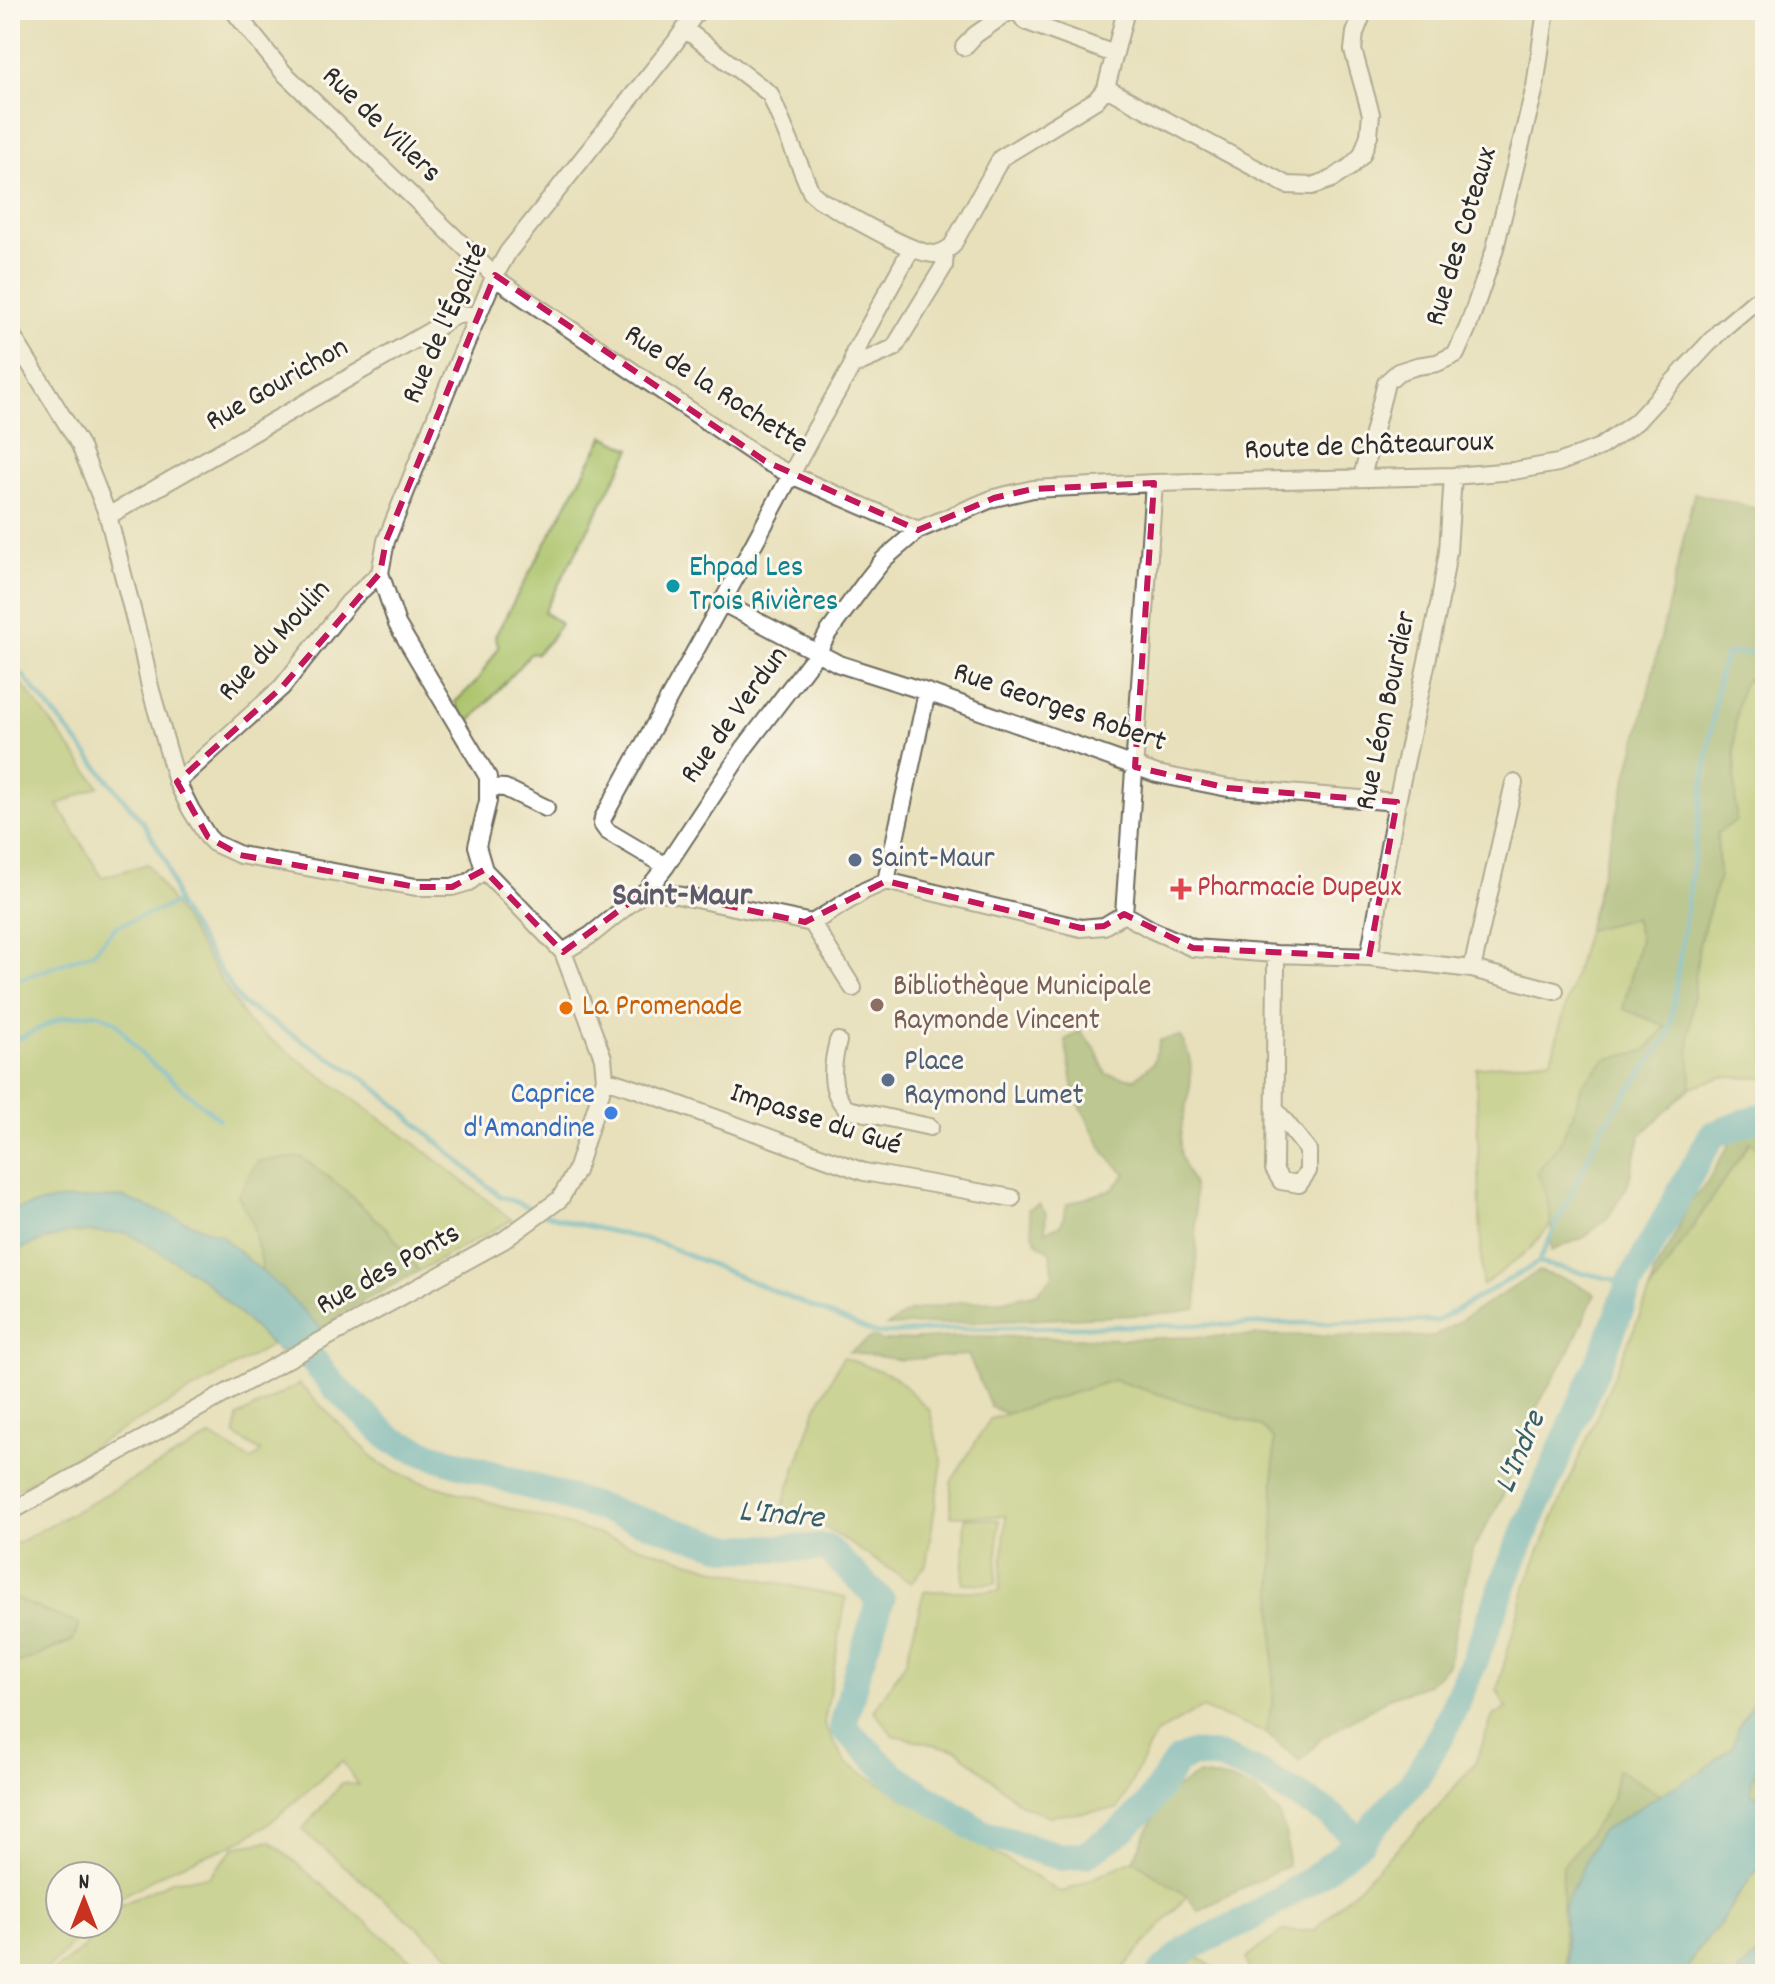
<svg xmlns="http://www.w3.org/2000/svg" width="1775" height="1984" font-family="Dekko,sans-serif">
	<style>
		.green { fill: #abc369; stroke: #6b774a; stroke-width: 2 }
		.forest { fill: #88a95d; stroke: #5a6a44; stroke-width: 2 }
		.water { fill: #48acc8; stroke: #3a6c7a; stroke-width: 2 }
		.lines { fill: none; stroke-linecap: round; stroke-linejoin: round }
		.stream { stroke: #48acc8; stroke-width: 5 }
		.river { stroke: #48acc8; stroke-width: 28 }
		.minor-casing { stroke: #6d6a5d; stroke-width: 20 }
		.minor { stroke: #fff; stroke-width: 16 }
		.marked { fill: none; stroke: #c2185b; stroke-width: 6; stroke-dasharray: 16 10; stroke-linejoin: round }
		.culture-dot { fill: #0f9aa8; stroke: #fbf7ec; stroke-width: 3 }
		.service-dot { fill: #5c6f8a; stroke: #fbf7ec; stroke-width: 3 }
		.health-dot { fill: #e0444e; stroke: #fbf7ec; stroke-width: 3 }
		.education-dot { fill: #8d6e63; stroke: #fbf7ec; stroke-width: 3 }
		.food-dot { fill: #e8710a; stroke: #fbf7ec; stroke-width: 3 }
		.shop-dot { fill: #3f7fe0; stroke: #fbf7ec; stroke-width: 3 }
		.labels { text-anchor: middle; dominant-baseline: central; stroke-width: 6; stroke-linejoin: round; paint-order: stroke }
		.street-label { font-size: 30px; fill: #2b2b2b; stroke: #fbf7ec }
		.culture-label { font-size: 30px; fill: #0d838f; stroke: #fbf7ec; text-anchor: start }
		.service-label { font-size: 30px; fill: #4e5e75; stroke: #fbf7ec; text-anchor: start }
		.health-label { font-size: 30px; fill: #be3a42; stroke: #fbf7ec; text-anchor: start }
		.education-label { font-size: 30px; fill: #785e54; stroke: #fbf7ec; text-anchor: start }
		.food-label { font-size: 30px; fill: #c56008; stroke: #fbf7ec; text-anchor: start }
		.shop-label { font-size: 30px; fill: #366cbe; stroke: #fbf7ec; text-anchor: end }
		.water-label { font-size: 32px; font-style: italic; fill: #375f6a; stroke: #fbf7ec }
		.quarter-label { font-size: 34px; font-weight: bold; fill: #5d5a6c; stroke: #fbf7ec }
	</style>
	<rect width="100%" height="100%" fill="#fbf7ec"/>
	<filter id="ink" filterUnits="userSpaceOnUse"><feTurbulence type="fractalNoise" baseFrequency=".0125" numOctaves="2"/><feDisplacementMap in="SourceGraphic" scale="16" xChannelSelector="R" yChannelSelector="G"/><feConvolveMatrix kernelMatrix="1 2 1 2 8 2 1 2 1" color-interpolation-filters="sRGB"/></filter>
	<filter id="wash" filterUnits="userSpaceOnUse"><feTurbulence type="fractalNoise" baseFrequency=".006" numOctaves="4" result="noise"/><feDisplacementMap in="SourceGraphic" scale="32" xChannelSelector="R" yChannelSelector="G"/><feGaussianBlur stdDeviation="1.8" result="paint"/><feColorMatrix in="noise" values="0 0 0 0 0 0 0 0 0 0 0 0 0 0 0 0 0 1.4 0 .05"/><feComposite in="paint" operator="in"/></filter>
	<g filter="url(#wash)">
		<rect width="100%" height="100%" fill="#e8e0bb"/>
		<path class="green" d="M604 436 631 449 544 612 561 624 549 641 536 654 531 653 468 724 455 702 476 682 499 647 495 636Z
			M1747 678 1765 704V1078L1722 1077 1691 1087 1641 1111 1599 1168 1530 1249 1482 1286 1476 1068 1551 1059 1587 930 1634 918 1640 939 1623 1009 1688 1033 1699 945 1719 876 1717 833 1736 771 1734 731 1741 687Z
			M23 685 99 786 58 805 102 877 148 864 248 1023 424 1150 512 1220 419 1271 388 1230 340 1186 301 1157 238 1195 252 1222 262 1264 261 1271 220 1235 123 1197 55 1200 10 1210V689Z
			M1750 1142 1765 1152V1685L1753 1702 1738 1729 1731 1748 1704 1770 1660 1795 1617 1770 1612 1798 1601 1818 1563 1866 1562 1905 1566 1974H1250L1246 1958 1283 1931H1314L1437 1808 1475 1763 1493 1716 1506 1709 1497 1689 1528 1578 1651 1289Z
			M73 1232 127 1233 167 1256 205 1281 272 1345 10 1493V1253L40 1241Z
			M843 1357 894 1376 930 1411 942 1463 926 1565 911 1583 804 1514 777 1522 816 1408Z
			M1114 1380 1261 1426 1274 1439 1273 1702 1265 1733 1201 1708 1155 1735 1118 1809 1049 1816 1022 1805 957 1750 893 1735 874 1711 906 1661 924 1591H1000L1006 1516H951V1482L990 1419Z
			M299 1384 380 1464 415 1480 719 1570 846 1598 824 1724 846 1763 1061 1893 1133 1860 1187 1896 1118 1974H472L302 1830 342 1783 359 1785 342 1761 265 1827 228 1847 173 1868 112 1902 108 1907V1876H60V1924H91L43 1974H10V1667L73 1641 79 1624 29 1605 10 1595V1547L211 1436 251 1460 261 1452 235 1435 237 1417Z
			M965 1518 999 1520 996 1584 962 1583Z
			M270 1841 428 1974H50L84 1948 99 1924H108V1911L174 1880 209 1877 236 1846Z
			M1765 1856V1943L1758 1954 1736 1974H1679L1687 1969 1697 1950 1718 1927Z
			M1192 1954 1225 1974H1170Z"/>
		<path class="forest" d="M1694 493 1765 511V704L1747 679C1728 705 1736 787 1736 821L1717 833 1719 876 1699 945 1689 1034 1691 1087 1641 1135 1627 1187 1608 1217 1585 1237 1551 1251C1552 1218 1550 1202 1537 1172L1559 1144 1573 1114 1582 1085 1606 1059 1645 1051 1666 1026 1623 1009 1640 939 1634 918 1587 930 1643 715Z
			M1080 1031 1095 1048 1106 1074 1135 1079 1153 1063 1160 1040 1180 1036C1208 1080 1174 1113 1181 1156 1183 1168 1193 1179 1194 1191 1198 1229 1196 1270 1197 1308L1177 1312 1139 1315 887 1326 910 1311 959 1302 1002 1301 1037 1293 1053 1276 1051 1253 1038 1244 1033 1234 1028 1209 1039 1204 1046 1213 1045 1231 1061 1225 1067 1204 1113 1189 1126 1174 1105 1154 1075 1096 1065 1040Z
			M1754 1128 1765 1130V1152L1750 1142 1651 1289 1654 1272 1669 1248 1689 1203 1705 1185 1733 1138Z
			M301 1157 340 1186 388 1230 419 1271 342 1313 323 1330 261 1271 262 1264 252 1222 238 1195 258 1161Z
			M1539 1271 1571 1281 1595 1294 1570 1350 1538 1405 1502 1498 1472 1551 1448 1665 1428 1685 1389 1698 1322 1738 1300 1761 1265 1733 1273 1702 1274 1440 1261 1426 1114 1380 1006 1414 991 1407 968 1355 901 1360 849 1352 872 1337 882 1341 974 1336 1123 1339 1265 1335 1434 1337Z
			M10 1595 29 1605 79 1624 73 1640 10 1667Z
			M1765 1752V1802L1751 1793V1781Z
			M1617 1769 1660 1795 1601 1832 1596 1839 1564 1906 1562 1905 1563 1866 1601 1818 1612 1798Z
			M1197 1775 1228 1779 1255 1790 1278 1813 1287 1838 1288 1865 1198 1911 1187 1896 1133 1860 1165 1795Z"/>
		<path class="water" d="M123 1197 220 1235 281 1288 323 1330 280 1353 205 1281 167 1256 127 1233 73 1232 40 1241 10 1253V1210L55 1200Z
			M1765 1685V1752L1751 1780V1793L1765 1802V1856L1761 1864 1734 1900 1718 1927 1697 1950 1687 1969 1679 1974H1568L1564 1906 1596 1839 1601 1832 1660 1795 1704 1770 1731 1748 1738 1729 1753 1702Z
			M1765 1943V1974H1736L1758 1954Z"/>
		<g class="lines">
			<path class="stream" d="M10 683 22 674 145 825 166 862 179 908
				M182 912 241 1003 368 1081 498 1195 536 1210
				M10 983 94 952 115 927 176 903
				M10 1043 61 1018 96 1013 115 1021 143 1056 219 1119
				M545 1214 570 1222 657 1242 877 1334 953 1329 1437 1321 1538 1263
				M1630 1283 1538 1263 1602 1128 1669 1035 1719 674 1727 654 1753 653 1765 661"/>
			<path class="river" d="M274 1313 336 1388 392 1440 427 1454 729 1548H827L881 1600 857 1671 843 1727 895 1777 984 1834 1062 1857 1086 1854 1121 1831 1147 1806 1177 1761 1193 1754 1221 1757 1260 1774 1328 1813 1361 1841
				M1160 1974 1188 1948 1248 1919 1314 1878 1361 1841 1416 1778 1444 1730 1474 1662 1511 1564 1607 1344 1630 1283 1712 1135 1759 1117 1765 1120"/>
		</g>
	</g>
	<g filter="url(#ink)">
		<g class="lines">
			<defs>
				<path id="minor" d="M233 10 283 72 501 282 765 461 791 475 918 530
					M1017 10 1025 21 1114 54
					M685 29 770 94 811 192 820 200C843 212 913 255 935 254 942 253 947 250 952 246L1001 158 1096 100 1106 88 1126 10
					M964 47 975 35 1011 10
					M1106 88 1287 185 1312 186 1332 179 1350 167 1362 155 1369 135 1371 114 1353 50 1355 33 1364 10
					M10 332 80 445 108 516 142 648 150 687 177 782 191 810 208 837 214 843 240 855 416 887H452L469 882 484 870
					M852 366 894 348 944 266 945 252
					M1362 477 1386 383 1398 372 1417 366 1437 363 1456 354 1468 327 1494 252 1535 87 1546 10
					M108 516 439 326C452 316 461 311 477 317
					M721 602 839 664 927 692 1157 774 1228 788 1397 802
					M177 782 282 687 349 602 380 573
					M488 787 505 788 546 808
					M666 866 607 831 602 824 603 818 737 575 815 430 852 366 854 353 911 249
					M886 881 1081 928 1104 926 1124 914 1152 930 1193 948 1276 954 1369 957 1472 969 1555 991
					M886 881 927 692
					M648 889 812 923 864 891 886 881
					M1124 914 1154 483
					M812 923 853 988
					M563 952 591 935 648 889 666 866 745 747 817 653 828 633 868 579 884 559 918 530 994 498 1033 489 1154 483 1453 476 1513 471 1558 463 1600 447 1636 422 1721 330 1754 302 1765 295
					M1369 957 1397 802 1440 600 1448 551 1453 476
					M1472 969 1514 783
					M838 1041C832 1064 828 1091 847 1109L930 1127
					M605 1079 639 1090 864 1172 1012 1198
					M1275 1109 1308 1150V1171L1299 1184 1281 1181 1274 1169 1276 968V954
					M10 1512 504 1240 560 1199 576 1171 605 1079 603 1058 563 952 484 870 477 846 488 801V777L397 624 380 573 386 541 455 369 495 275 508 252 674 44 698 10"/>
			</defs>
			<use href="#minor" class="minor-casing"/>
			<use href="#minor" class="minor"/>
		</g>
	</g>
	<path d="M0 0H1775V1984H0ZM495 275 765 461 918 530 994 498 1033 489 1154 483 1135 767 1228 788 1397 802 1369 957 1193 948 1124 914 1104 926 1081 928 886 881 805 922 648 889 563 952 484 870 452 887H416L240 855 208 837 177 782 282 687 380 573 386 541Z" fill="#e8e0bb" fill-opacity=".55" fill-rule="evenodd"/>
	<path class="marked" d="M495 275 765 461 918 530 994 498 1033 489 1154 483 1135 767 1228 788 1397 802 1369 957 1193 948 1124 914 1104 926 1081 928 886 881 805 922 648 889 563 952 484 870 452 887H416L240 855 208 837 177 782 282 687 380 573 386 541Z"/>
	<circle class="culture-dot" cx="673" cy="586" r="8"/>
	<g class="service-dot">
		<circle cx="855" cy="860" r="8"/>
		<circle cx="888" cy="1080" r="8"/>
	</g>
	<path class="health-dot" d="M1177 877h8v8h8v8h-8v8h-8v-8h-8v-8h8z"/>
	<circle class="education-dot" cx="877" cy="1005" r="8"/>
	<circle class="food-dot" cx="566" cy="1008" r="8"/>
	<circle class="shop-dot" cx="611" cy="1113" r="8"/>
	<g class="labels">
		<g class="street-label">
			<text transform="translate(380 126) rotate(44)">Rue de Villers</text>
			<text transform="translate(1463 237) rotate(-73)">Rue des Coteaux</text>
			<text transform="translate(447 324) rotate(-66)">Rue de l'Égalité</text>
			<text transform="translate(278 386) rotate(-30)">Rue Gourichon</text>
			<text transform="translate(715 391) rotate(33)">Rue de la Rochette</text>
			<text transform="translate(1369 448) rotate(-2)">Route de Châteauroux</text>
			<text transform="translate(276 642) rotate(-48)">Rue du Moulin</text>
			<text transform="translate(1059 709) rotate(19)">Rue Georges Robert</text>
			<text transform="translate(1388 711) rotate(-78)">Rue Léon Bourdier</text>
			<text transform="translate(736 716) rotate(-54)">Rue de Verdun</text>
			<text transform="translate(815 1121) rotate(18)">Impasse du Gué</text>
			<text transform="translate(389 1271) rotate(-29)">Rue des Ponts</text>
		</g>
		<g class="culture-label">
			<text x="689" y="569">Ehpad Les<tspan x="689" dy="34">Trois Rivières</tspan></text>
		</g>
		<g class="service-label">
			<text x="871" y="860">Saint-Maur</text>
			<text x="904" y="1063">Place<tspan x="904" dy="34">Raymond Lumet</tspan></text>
		</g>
		<g class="health-label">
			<text x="1197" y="889">Pharmacie Dupeux</text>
		</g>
		<g class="education-label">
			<text x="893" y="988">Bibliothèque Municipale<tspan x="893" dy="34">Raymonde Vincent</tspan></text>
		</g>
		<g class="food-label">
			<text x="582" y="1008">La Promenade</text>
		</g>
		<g class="shop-label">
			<text x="595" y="1096">Caprice<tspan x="595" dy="34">d'Amandine</tspan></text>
		</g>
		<g class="water-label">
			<text transform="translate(1522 1453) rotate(-67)">L'Indre</text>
			<text transform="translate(781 1517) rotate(5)">L'Indre</text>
		</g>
		<g class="quarter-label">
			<text x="682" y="897">Saint-Maur</text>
		</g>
	</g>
	<rect width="1775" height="1984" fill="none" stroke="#fbf7ec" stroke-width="40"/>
	<g transform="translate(84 1900)"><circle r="38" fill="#fbf7ec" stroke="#a8a59f" stroke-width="2"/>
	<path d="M0-6L14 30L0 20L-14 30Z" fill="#c8321e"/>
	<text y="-12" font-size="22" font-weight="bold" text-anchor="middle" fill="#2b2b2b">N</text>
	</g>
</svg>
